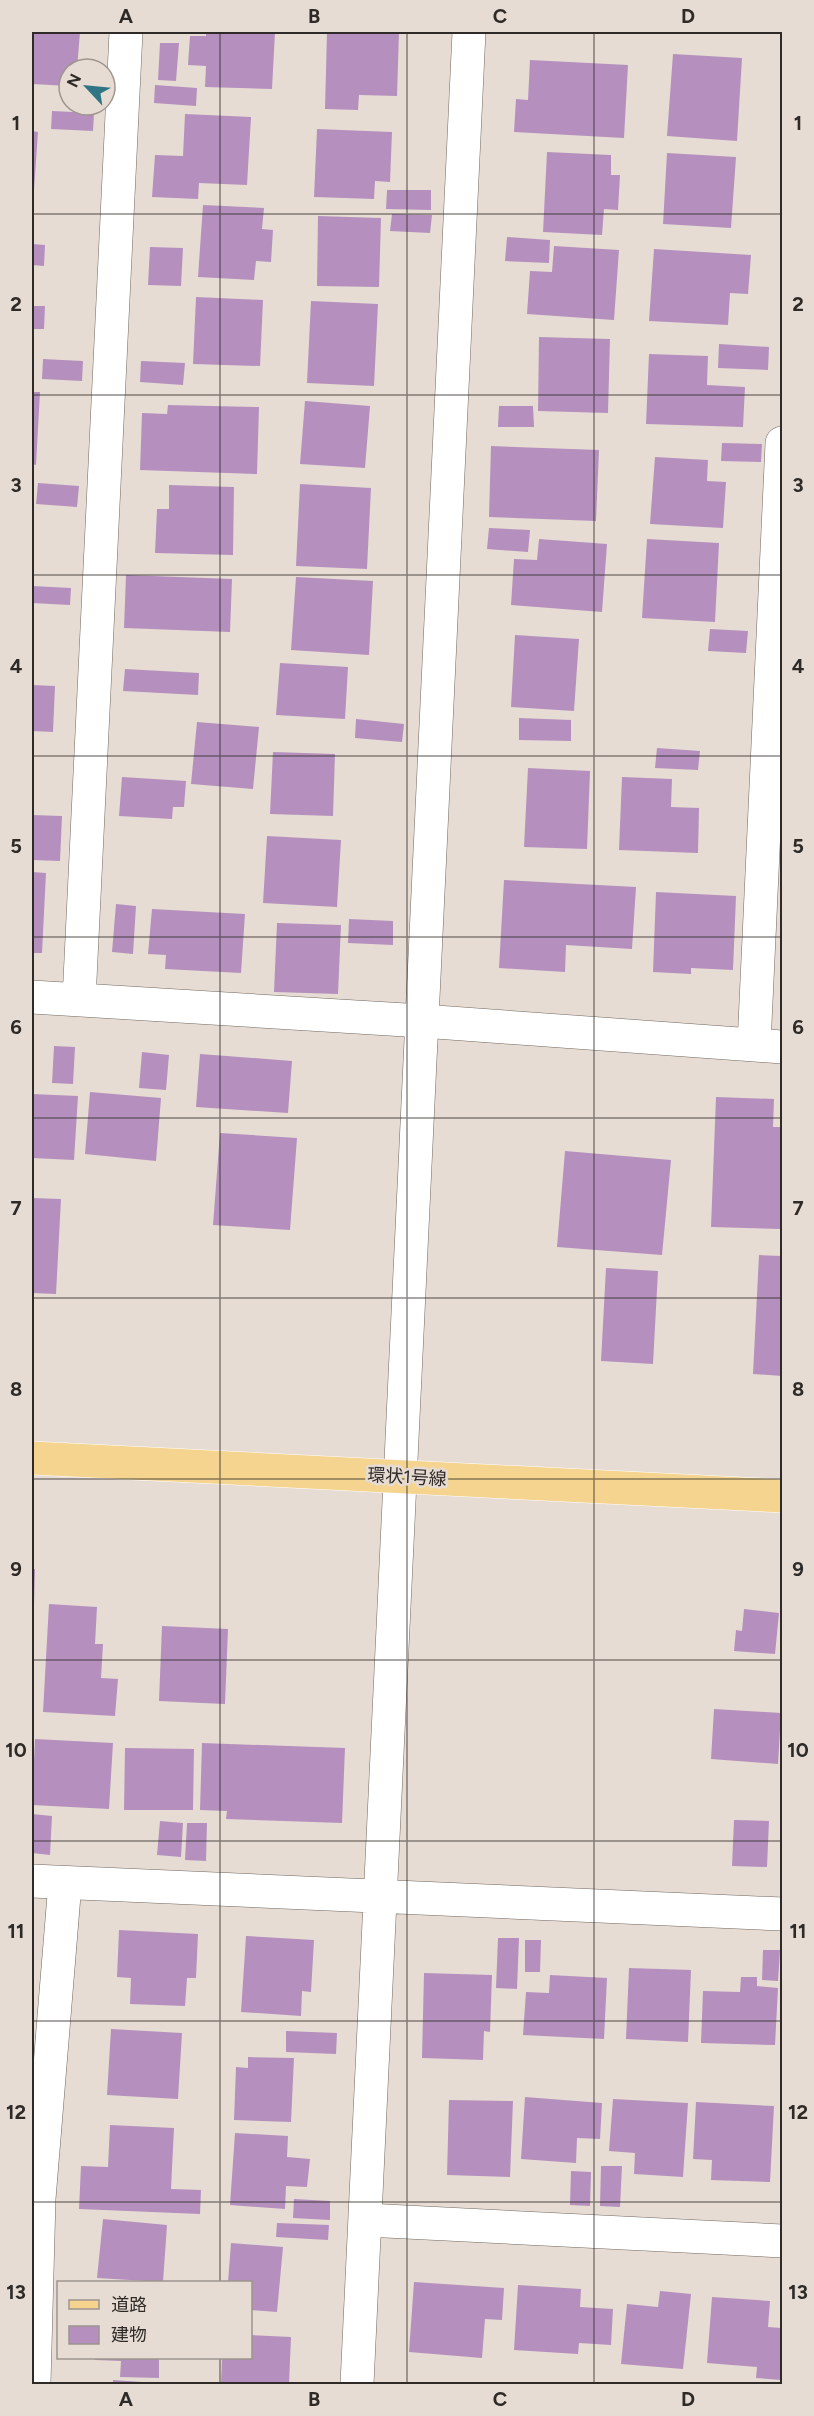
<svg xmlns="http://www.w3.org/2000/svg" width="814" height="2416" font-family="Figtree,'Noto Sans JP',sans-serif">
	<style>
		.building { fill: #b590be }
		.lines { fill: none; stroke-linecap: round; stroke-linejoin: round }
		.minor-casing { stroke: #716860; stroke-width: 34 }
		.tertiary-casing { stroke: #716860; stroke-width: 34 }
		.primary-casing { stroke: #fff; stroke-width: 34 }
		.minor { stroke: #fff; stroke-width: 33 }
		.tertiary { stroke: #fff; stroke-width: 33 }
		.primary { stroke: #f4d48f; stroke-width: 33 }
		.grid { fill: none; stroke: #2e2a27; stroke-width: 1.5; stroke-opacity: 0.55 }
		.labels { text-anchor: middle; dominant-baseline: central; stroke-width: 5; stroke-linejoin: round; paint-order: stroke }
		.street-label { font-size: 18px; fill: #2e2a27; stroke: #e7dcd3 }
		.neatline { fill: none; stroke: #2e2a27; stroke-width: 2 }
		.grid-label { font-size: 20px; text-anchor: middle; font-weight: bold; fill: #2e2a27 }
	</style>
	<rect width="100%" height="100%" fill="#e7dcd3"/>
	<path class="building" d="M32 32H80L77 69H69V86L32 84Z
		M206 32H275L272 89 205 87 206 66 188 65 190 36H206Z
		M327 32H399L397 96 359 95 358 110 325 109Z
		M160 43H179L176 81 158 80Z
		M673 54 742 58 737 141 667 136Z
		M530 60 628 65 624 138 514 132 516 99 528 100Z
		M155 85 197 88 196 106 154 103Z
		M52 111 94 113 93 131 51 129Z
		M185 114 251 117 247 185 199 183 198 199 152 197 155 155 183 156Z
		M317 129 392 132 390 182 375 181 374 199 314 197Z
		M32 131 38 132 34 190H32Z
		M547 152 611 155V175H620L618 210 604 209 602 235 543 232Z
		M667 153 736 157 731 228 663 224Z
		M387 190H431V210L386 209Z
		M203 205 264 208 262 229 273 230 271 262 256 261 254 280 198 277Z
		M392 214 432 215 430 233 390 231Z
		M318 216 381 218 379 287 317 286Z
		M32 218H34L33 240H32Z
		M507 237 550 240 549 263 505 261Z
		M32 244 45 245 44 266 32 265Z
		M554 246 619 250 614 320 527 314 530 271 552 272Z
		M150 247 183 248 181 286 148 285Z
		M654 249 751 255 748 294 730 293 728 325 649 321Z
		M196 297 263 300 260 366 193 364Z
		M311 301 378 304 374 386 307 383Z
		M32 306H45L44 329H32Z
		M539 337 610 339 608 413 538 411Z
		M719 344 769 347 768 370 718 368Z
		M649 354 708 356 707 385 745 387 743 427 646 424Z
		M43 359 83 361 82 381 42 379Z
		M141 361 185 363 183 385 140 382Z
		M32 392H40L36 465 32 464Z
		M305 401 370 406 365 468 300 464Z
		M168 405 259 407 257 474 140 470 142 413 167 414Z
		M499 406H533L534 427H498Z
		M722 443 762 444 761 462 721 461Z
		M491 446 599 450 596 521 489 517Z
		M655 457 708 460 707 481 726 482 723 528 650 524Z
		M38 483 79 486 77 507 36 504Z
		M300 484 371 488 367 569 296 566Z
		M169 485 234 487 233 555 155 553 157 509H169Z
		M489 528 530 530 528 552 487 549Z
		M539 539 607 544 602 612 511 605 514 559 537 560Z
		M647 539 719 543 715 622 642 618Z
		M126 575 232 579 230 632 124 628Z
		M296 577 373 581 369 655 291 650Z
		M32 586 71 588 70 605 32 603Z
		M710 629 748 631 746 653 708 651Z
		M515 635 579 639 574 711 511 707Z
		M280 663 348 667 345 719 276 715Z
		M125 669 199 673 198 695 123 691Z
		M32 685 55 686 53 732 32 731Z
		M519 718 571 720V741L519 740Z
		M356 719 404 724 402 742 355 738Z
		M197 722 259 727 253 789 191 784Z
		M657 748 700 751 698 770 655 768Z
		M273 752 335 754 333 816 270 814Z
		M528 768 590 771 587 849 524 847Z
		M122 777 186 781 184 807H173L172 819 119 816Z
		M622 777 672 779 671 807 699 808 698 853 619 850Z
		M32 815 62 816 60 861 32 860Z
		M267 836 341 840 337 907 263 903Z
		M32 872 46 873 42 953H32Z
		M504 880 636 887 632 949 566 945 565 972 499 968Z
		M656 892 736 896 733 970 691 968V974L653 972Z
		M116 904 136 906 133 954 112 952Z
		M152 909 245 914 241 973 165 969 166 955 148 954Z
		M349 919 393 921V945L348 943Z
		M277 923 341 925 338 994 274 992Z
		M54 1046 75 1047 73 1084 52 1083Z
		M142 1052 169 1055 166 1090 139 1088Z
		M200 1054 292 1061 288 1113 196 1107Z
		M90 1092 161 1098 156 1161 85 1154Z
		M32 1094 78 1096 74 1160 32 1158Z
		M716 1097 774 1099 773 1127H782L780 1229 711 1227Z
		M220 1133 297 1138 290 1230 213 1225Z
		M565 1151 671 1160 662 1255 557 1247Z
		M32 1198 61 1199 56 1294 32 1293Z
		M759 1255 782 1256V1376L753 1374Z
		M606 1268 658 1271 653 1364 601 1361Z
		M32 1569H35L33 1640H32Z
		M49 1604 97 1607 95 1644H103L101 1678 118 1679 115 1716 43 1712Z
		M744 1609 779 1613 775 1654 734 1651 736 1630 742 1631Z
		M162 1626 228 1629 225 1704 159 1701Z
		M714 1709 781 1713 778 1764 711 1759Z
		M35 1739 113 1743 109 1809 32 1805Z
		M202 1743 345 1748 342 1823 226 1819 227 1811 200 1810Z
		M125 1748 194 1749 193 1810H124Z
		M32 1814 52 1816 50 1855 32 1853Z
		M734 1820 769 1821 767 1867 732 1866Z
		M160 1821 183 1823 181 1857 157 1855Z
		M187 1823H207L206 1861 185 1860Z
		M119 1930 198 1934 196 1978H187L185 2006 130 2004 131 1978 117 1977Z
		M246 1936 314 1940 311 1992 302 1991 301 2016 241 2012Z
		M498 1938H519L517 1989 496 1988Z
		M525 1940H541L540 1972H525Z
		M763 1950H780L778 1981 762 1980Z
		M629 1968 691 1970 688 2042 626 2039Z
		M424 1973 492 1975 490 2032 484 2031 483 2060 422 2058Z
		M550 1975 607 1978 604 2039 523 2035 526 1992 549 1993Z
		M741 1977H757V1986L778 1988 775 2045 701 2043 703 1991 740 1992Z
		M111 2029 182 2033 178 2099 107 2095Z
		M286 2031 337 2033 336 2054 286 2052Z
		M248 2057 294 2058 291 2122 234 2120 236 2067 248 2068Z
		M525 2097 602 2103 600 2139 577 2138 576 2163 521 2159Z
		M613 2099 688 2103 683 2177 634 2174 635 2153 609 2151Z
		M449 2100 513 2101 510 2177 447 2175Z
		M696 2102 774 2106 770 2182 711 2180 712 2160 693 2159Z
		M110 2125 174 2128 171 2189 201 2190 200 2214 79 2209 81 2166 108 2167Z
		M235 2133 288 2136 287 2157 310 2159 307 2187 286 2186 285 2209 230 2205Z
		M601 2166H622L620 2207 600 2206Z
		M571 2171 591 2172 590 2206 570 2205Z
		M294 2199 330 2201V2220L293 2218Z
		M103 2219 167 2225 163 2282 97 2278Z
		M277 2223 329 2225 328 2240 276 2237Z
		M231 2243 283 2247 277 2312 250 2310V2282H228Z
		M414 2282 504 2288 502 2320 485 2319 482 2358 409 2352Z
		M518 2285 581 2289 580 2307 613 2309 611 2345 579 2343 578 2354 514 2350Z
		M660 2291 691 2294 683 2369 621 2364 627 2304 658 2307Z
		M712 2297 770 2301 768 2327 782 2328V2380L756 2378 757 2367 707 2363Z
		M250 2335 291 2337 289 2384H221L222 2358H250Z
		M95 2358H159V2378L120 2377 121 2361 95 2360Z
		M113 2380 156 2383V2384H113Z"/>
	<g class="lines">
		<defs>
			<path id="minor" d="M32 997 422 1021 782 1047
				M79 1000 126 32
				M754 1045 782 443
				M366 2220 782 2241
				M34 2384 39 2199 65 1883"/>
			<path id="tertiary" d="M32 1881 782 1914
				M357 2384 469 32"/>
			<path id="primary" d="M32 1458 782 1496"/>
		</defs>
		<use href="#minor" class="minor-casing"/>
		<use href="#tertiary" class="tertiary-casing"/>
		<use href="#primary" class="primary-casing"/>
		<use href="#minor" class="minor"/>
		<use href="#tertiary" class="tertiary"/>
		<use href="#primary" class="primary"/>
	</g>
	<path class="grid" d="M220 32V2282M407 32V2384M594 32V2384M32 214H782M32 395H782M32 575H782M32 756H782M32 937H782M32 1118H782M32 1298H782M32 1479H782M32 1660H782M32 1841H782M32 2021H782M32 2202H782M220 2358V2384"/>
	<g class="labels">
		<g class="street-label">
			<text transform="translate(407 1477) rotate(3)">環状1号線</text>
		</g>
	</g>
	<rect width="814" height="2416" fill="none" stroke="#e7dcd3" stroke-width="66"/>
	<rect x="57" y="2281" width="195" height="78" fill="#e7dcd3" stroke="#9d958e" stroke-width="1.5"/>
	<rect x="69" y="2300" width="30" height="9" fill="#f4d48f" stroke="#9d958e" stroke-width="1.5"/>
	<text x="111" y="2311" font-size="18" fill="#2e2a27">道路</text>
	<rect x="69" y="2326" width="30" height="18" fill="#b590be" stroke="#9d958e" stroke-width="1.5"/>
	<text x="111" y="2341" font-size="18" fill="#2e2a27">建物</text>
	<g transform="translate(87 87) rotate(296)"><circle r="28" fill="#e7dcd3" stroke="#9d958e" stroke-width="1.5"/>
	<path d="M0-4.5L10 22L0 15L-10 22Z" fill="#307584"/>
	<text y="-9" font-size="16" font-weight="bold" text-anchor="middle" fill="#2e2a27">N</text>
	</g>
	<rect x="33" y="33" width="748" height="2350" class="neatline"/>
	<g class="grid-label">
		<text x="126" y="23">A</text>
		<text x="314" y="23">B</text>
		<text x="500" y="23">C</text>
		<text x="688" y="23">D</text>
		<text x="16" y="130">1</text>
		<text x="798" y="130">1</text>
		<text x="16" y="311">2</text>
		<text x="798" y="311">2</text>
		<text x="16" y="492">3</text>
		<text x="798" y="492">3</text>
		<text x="16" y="673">4</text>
		<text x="798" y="673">4</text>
		<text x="16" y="853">5</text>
		<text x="798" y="853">5</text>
		<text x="16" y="1034">6</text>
		<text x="798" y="1034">6</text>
		<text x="16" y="1215">7</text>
		<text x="798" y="1215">7</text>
		<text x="16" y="1396">8</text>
		<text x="798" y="1396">8</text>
		<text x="16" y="1576">9</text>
		<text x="798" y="1576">9</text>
		<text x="16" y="1757">10</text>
		<text x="798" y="1757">10</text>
		<text x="16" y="1938">11</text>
		<text x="798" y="1938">11</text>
		<text x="16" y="2119">12</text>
		<text x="798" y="2119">12</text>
		<text x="16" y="2299">13</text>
		<text x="798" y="2299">13</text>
		<text x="126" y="2406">A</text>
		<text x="314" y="2406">B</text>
		<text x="500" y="2406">C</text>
		<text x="688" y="2406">D</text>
	</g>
</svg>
